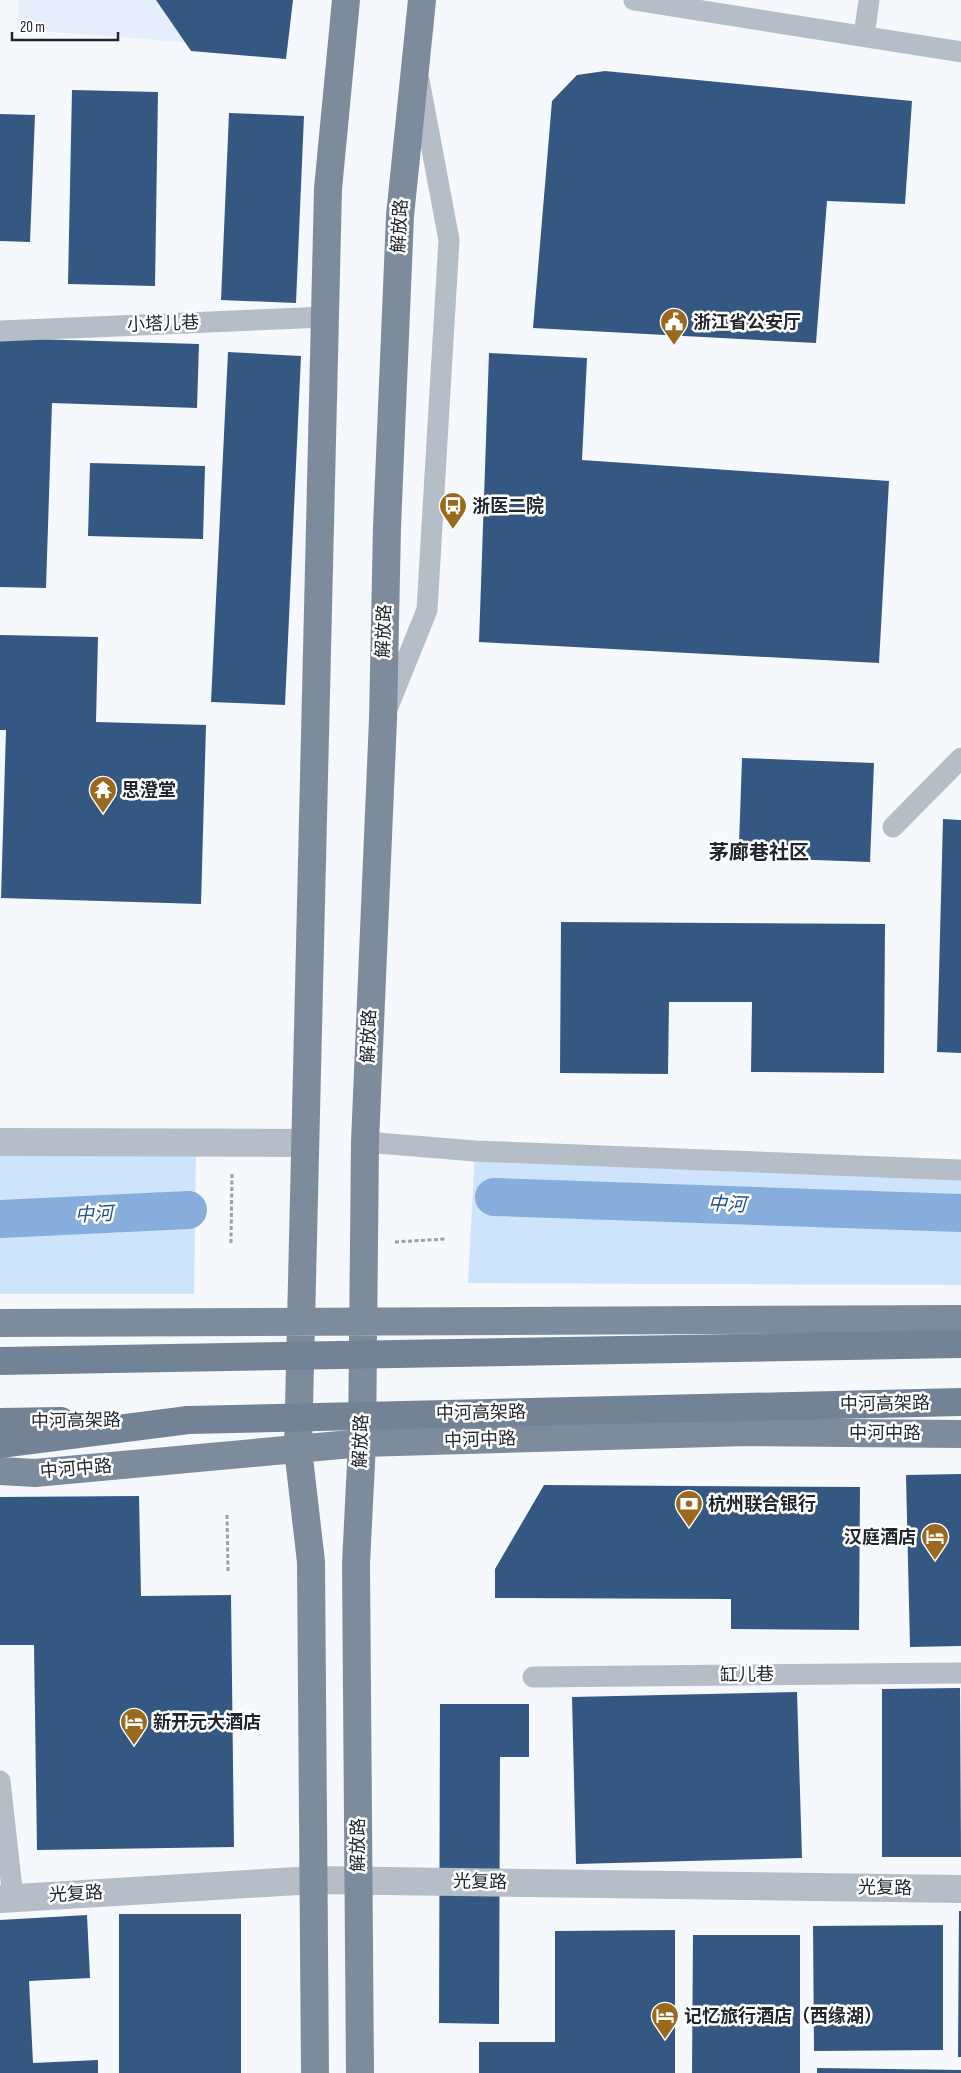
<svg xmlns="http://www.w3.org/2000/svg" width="961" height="2073" font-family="'Sofia Sans Condensed','Noto Sans SC',sans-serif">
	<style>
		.built { fill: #e5eefa }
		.green { fill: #cee3fc }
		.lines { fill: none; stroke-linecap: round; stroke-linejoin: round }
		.canal { stroke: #86addb; stroke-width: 38 }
		.building { fill: #355882 }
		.path { stroke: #9b9fa6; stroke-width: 3; stroke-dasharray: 4 2.5; stroke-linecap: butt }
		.service { stroke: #b5bdc7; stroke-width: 21 }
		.minor { stroke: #b5bdc7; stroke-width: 28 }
		.primary { stroke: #7d8c9d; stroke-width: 28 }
		.trunk { stroke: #738396; stroke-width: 28 }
		.trunk-bridge { stroke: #738396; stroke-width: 28 }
		.labels { text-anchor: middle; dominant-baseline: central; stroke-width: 5; stroke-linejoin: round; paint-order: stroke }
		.street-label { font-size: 18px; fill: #20262f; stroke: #fff }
		.poi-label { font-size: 18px; font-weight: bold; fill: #20262f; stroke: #fff; text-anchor: start }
		.water-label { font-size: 19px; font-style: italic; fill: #1d528b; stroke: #fff }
		.quarter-label { font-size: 20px; font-weight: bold; fill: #20262f; stroke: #fff }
	</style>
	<rect width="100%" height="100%" fill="#f5f8fd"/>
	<path class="built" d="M19 0H275L271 49 17 29Z"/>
	<path class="green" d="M0 1143H196L194 1294H0Z
		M475 1151 961 1170V1285L468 1283Z"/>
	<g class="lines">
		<path class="canal" d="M494 1197 961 1213
			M0 1219 188 1210"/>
	</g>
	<path class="building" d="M156 0H293L286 59 191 51Z
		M605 71 912 101 905 204 827 201 816 343 533 328 552 101 577 75Z
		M72 90 158 92 155 286 68 284Z
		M229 113 304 116 296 303 221 300Z
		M0 114 35 115 30 242 0 241Z
		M0 338 199 344 197 408 52 403 46 588 0 587Z
		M228 352 301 356 285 705 211 702Z
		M489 353 587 358 582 460 889 481 879 663 479 642Z
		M90 463 205 466 203 539 88 536Z
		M0 635 98 637 96 722 206 725 201 904 1 898 6 730H0Z
		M742 758 874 763 870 862 788 859V847L739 845Z
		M943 819 961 820V1053L937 1052Z
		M561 922 885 924 884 1073 751 1072 752 1002H669L668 1074 560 1073Z
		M961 1474V1646L910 1647 906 1475Z
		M544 1485 860 1487 859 1630 731 1629V1599L495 1598V1569Z
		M139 1496 141 1596 231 1595 234 1847 37 1850 34 1645H0V1497Z
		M960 1688 961 1857H882V1689Z
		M797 1692 802 1858 576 1864 572 1697Z
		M440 1704H529V1757H500L499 2024 439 2023Z
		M959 1911H961V2057H958Z
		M119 1914H241V2073H119Z
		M87 1915 90 1978 29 1981 33 2063 98 2060V2073H0V1920Z
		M943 1925V2050L814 2051 813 1926Z
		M675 1930V2073H479V2042H555V1931Z
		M693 1935H800V2073H692Z
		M817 2068 961 2070V2073H817Z"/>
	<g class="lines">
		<path class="path" d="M395 1242 445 1239
			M231 1243 232 1174
			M227 1515 228 1571"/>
		<path class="service" d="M634 0 961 52
			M864 36 869 0
			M0 331 325 317
			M387 709 427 610 449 240 419 80
			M893 827 961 758
			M365 1142 475 1151 961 1170
			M533 1677 961 1673
			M0 1781 13 1898"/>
		<path class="minor" d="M0 1142 304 1143
			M0 1899 314 1880 961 1889"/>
		<path class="primary" d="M0 1323 961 1319
			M0 1471 35 1473 362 1443 748 1432 961 1434
			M315 2073 311 1562 298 1449 328 189 346 0
			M360 2073 356 1564 362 1443 365 1142 383 719 387 527 400 216 422 0"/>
		<path class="trunk" d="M0 1422 61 1421
			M0 1444 188 1420"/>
		<path class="trunk-bridge" d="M0 1361 961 1344
			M188 1420 961 1402"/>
	</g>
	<defs>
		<symbol id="civic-pin" viewBox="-11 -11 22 30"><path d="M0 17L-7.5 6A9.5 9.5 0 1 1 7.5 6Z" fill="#9b691d" stroke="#fff"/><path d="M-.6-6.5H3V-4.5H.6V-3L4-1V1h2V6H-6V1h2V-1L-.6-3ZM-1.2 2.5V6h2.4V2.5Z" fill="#fff"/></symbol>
		<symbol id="bus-pin" viewBox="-11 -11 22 30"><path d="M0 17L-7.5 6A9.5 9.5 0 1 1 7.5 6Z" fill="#9b691d" stroke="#fff"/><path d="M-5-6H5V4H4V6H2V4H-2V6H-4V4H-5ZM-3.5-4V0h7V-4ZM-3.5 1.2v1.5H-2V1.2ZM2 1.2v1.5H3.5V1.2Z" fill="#fff"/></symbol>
		<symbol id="temple-pin" viewBox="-11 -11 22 30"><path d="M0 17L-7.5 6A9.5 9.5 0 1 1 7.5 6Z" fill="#9b691d" stroke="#fff"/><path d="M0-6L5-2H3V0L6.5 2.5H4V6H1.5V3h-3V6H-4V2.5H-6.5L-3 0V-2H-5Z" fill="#fff"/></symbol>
		<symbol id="bank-pin" viewBox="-11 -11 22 30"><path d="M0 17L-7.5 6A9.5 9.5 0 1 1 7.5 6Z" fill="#9b691d" stroke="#fff"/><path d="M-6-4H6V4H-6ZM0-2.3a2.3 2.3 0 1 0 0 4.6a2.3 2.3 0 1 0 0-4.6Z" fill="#fff"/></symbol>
		<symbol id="hotel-pin" viewBox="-11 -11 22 30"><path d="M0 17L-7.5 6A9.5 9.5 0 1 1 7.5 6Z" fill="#9b691d" stroke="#fff"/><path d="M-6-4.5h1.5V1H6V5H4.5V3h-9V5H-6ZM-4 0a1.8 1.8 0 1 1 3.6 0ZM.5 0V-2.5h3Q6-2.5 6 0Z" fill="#fff"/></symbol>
	</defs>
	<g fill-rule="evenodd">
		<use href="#civic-pin" x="658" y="306" width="32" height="43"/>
		<use href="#bus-pin" x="437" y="490" width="32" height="43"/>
		<use href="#temple-pin" x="87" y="774" width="32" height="43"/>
		<use href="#bank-pin" x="673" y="1488" width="32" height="43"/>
		<use href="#hotel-pin" x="919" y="1521" width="32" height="43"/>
		<use href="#hotel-pin" x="118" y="1706" width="32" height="43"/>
		<use href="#hotel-pin" x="649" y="2000" width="32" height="43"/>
	</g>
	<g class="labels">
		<g class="street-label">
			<text transform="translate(400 226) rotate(-87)">解放路</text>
			<text transform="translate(163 324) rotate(-2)">小塔儿巷</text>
			<text transform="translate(384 631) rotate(-88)">解放路</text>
			<text transform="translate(369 1036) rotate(-88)">解放路</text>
			<text transform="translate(885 1404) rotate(-1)">中河高架路</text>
			<text transform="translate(481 1413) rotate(-1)">中河高架路</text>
			<text transform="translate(76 1421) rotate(-1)">中河高架路</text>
			<text x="885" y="1433">中河中路</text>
			<text transform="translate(480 1440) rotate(-2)">中河中路</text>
			<text transform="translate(361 1441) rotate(-88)">解放路</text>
			<text transform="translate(76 1469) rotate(-5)">中河中路</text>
			<text transform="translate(747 1675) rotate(-1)">缸儿巷</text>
			<text transform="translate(358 1845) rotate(-90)">解放路</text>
			<text transform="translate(480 1882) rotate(1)">光复路</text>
			<text transform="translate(885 1888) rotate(1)">光复路</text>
			<text transform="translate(76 1894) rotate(-3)">光复路</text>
		</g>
		<g class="poi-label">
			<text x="693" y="322">浙江省公安厅</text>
			<text x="472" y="506">浙医二院</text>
			<text x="122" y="790">思澄堂</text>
			<text x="708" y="1504">杭州联合银行</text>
			<text x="916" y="1537" text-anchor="end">汉庭酒店</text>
			<text x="153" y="1722">新开元大酒店</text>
			<text x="684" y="2016">记忆旅行酒店（西缘湖）</text>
		</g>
		<g class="water-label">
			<text transform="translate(727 1205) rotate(2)">中河</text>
			<text transform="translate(94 1215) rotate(-3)">中河</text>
		</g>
		<g class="quarter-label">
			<text x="759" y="853">茅廊巷社区</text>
		</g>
	</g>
	<path d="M12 32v8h106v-8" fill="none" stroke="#20262f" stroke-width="2.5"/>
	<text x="20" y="32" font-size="15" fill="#20262f" stroke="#ffffff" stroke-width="4" paint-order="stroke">20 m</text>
</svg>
